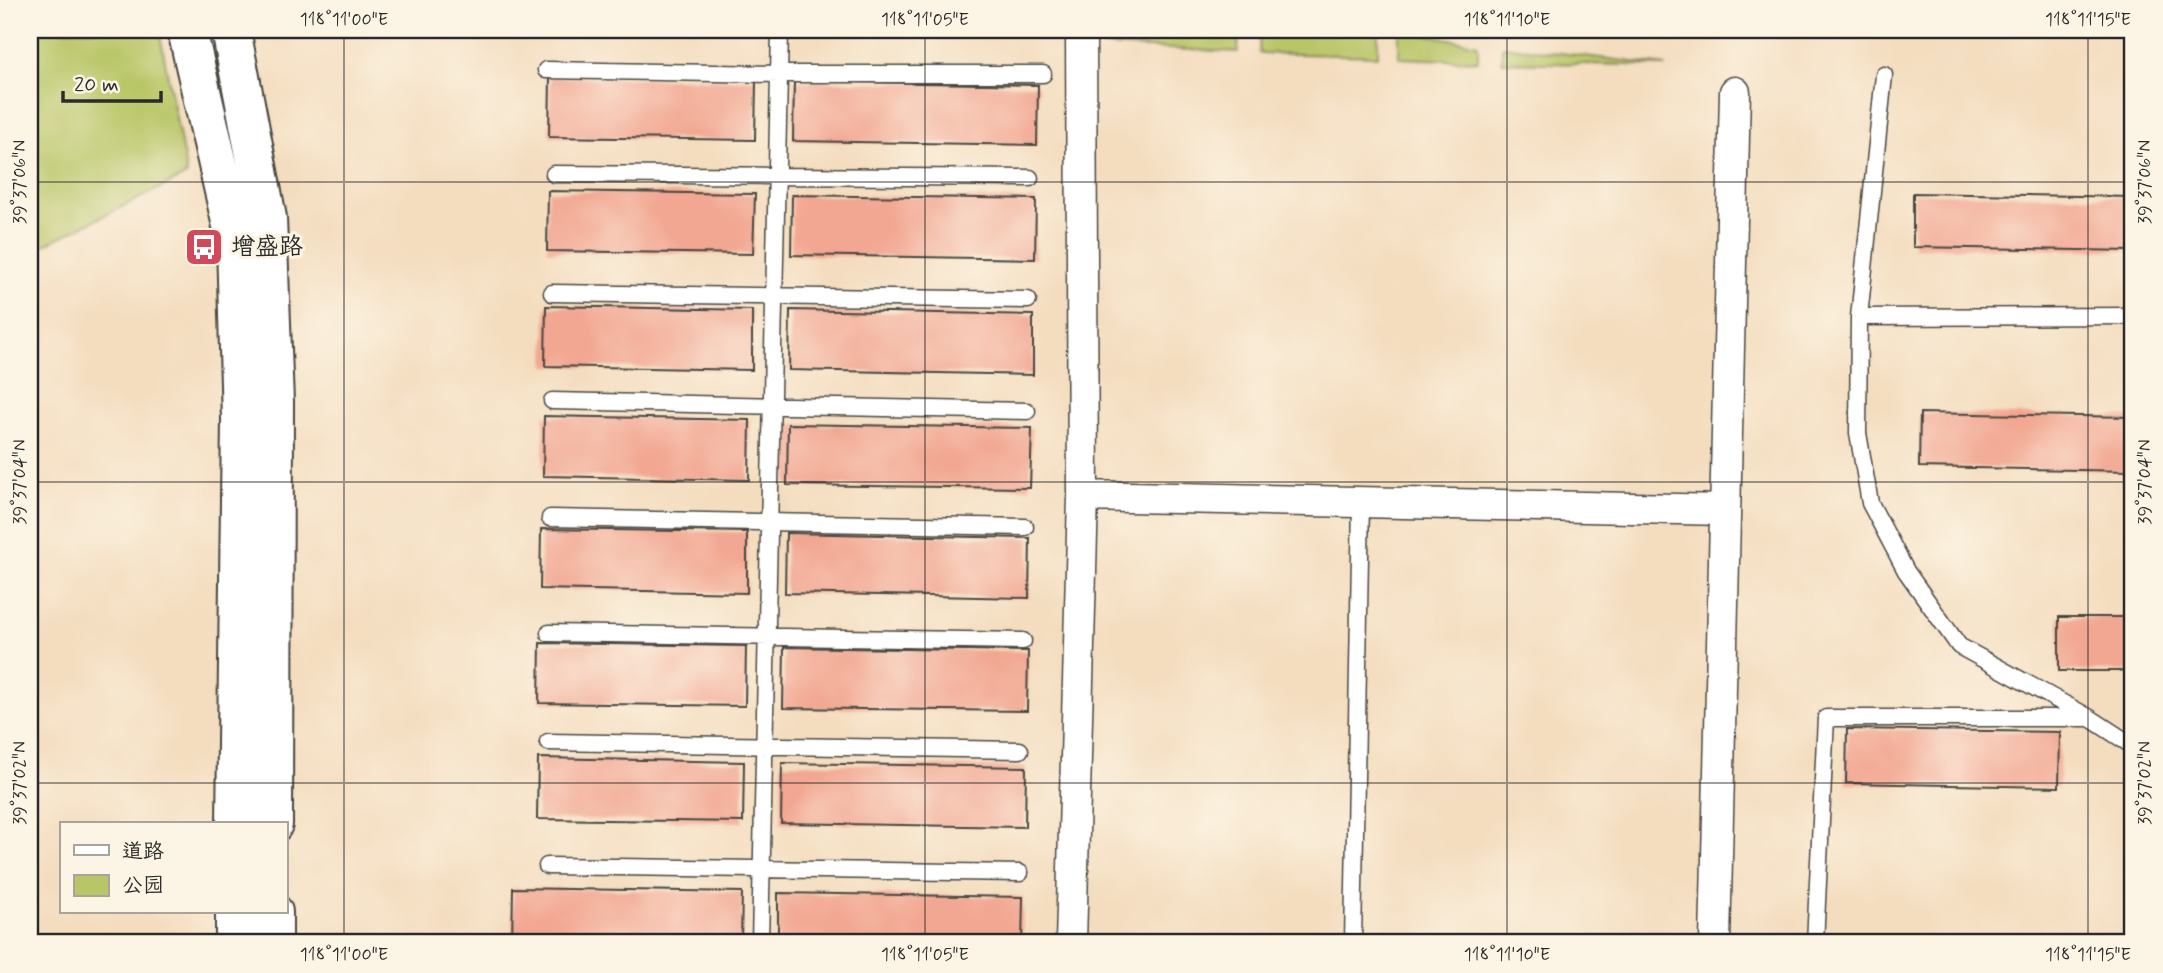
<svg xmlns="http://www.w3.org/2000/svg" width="2163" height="973" font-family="Mynerve,'LXGW WenKai TC',sans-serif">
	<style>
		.green { fill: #b9c668; stroke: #72784a; stroke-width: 2 }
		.building { fill: #f2a792 }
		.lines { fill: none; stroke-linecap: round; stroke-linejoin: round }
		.service-casing { stroke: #494641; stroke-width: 19 }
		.minor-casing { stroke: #494641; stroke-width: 33 }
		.secondary-casing { stroke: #494641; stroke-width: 42 }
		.service { stroke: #fff; stroke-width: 16 }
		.minor { stroke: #fff; stroke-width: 30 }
		.secondary { stroke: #fff; stroke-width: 38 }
		.ticks { fill: none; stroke: #2b2b2b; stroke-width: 2; stroke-opacity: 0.45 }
		.labels { text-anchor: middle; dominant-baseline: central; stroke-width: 6; stroke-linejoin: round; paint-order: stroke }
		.poi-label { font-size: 24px; fill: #2b2b2b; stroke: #fcf5e5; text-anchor: start }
		.neatline { fill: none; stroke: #2b2b2b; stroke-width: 2.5 }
		.ticks-label { font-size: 18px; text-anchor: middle; fill: #2b2b2b }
	</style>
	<rect width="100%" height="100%" fill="#fcf5e5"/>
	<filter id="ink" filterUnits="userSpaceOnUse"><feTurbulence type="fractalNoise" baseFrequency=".0143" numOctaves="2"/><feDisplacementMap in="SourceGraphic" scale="14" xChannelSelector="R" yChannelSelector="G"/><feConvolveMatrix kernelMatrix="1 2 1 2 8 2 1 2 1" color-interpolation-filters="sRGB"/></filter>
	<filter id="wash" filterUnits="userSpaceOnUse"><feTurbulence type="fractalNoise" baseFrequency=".00686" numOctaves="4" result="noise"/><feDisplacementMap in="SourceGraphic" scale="28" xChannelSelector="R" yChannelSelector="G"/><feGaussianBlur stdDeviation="1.57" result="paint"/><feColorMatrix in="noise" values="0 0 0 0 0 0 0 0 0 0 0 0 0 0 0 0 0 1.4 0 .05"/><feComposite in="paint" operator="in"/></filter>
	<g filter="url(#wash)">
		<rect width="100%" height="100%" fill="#f4ddbf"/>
		<path class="green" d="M30 30H159L187 175 30 252Z
			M1105 30H1239L1238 52 1105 46Z
			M1260 30H1378V56L1259 53Z
			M1399 30 1478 44V61L1399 58Z
			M1502 46 1666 66 1502 62Z"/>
		<g id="blocks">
			<path class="building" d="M550 77 756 80 755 140 549 137Z
				M794 81 1038 85 1037 145 793 141Z
				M548 191 755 194 753 254 547 251Z
				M1913 193 2133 197V251L1913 247Z
				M792 195 1036 199 1035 259 791 255Z
				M546 306 752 310V370L545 366Z
				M790 310 1033 315V375L789 370Z
				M1920 413 2133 417V471L1919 467Z
				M544 416 750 420 749 480 543 476Z
				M788 424 1032 428 1030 488 787 485Z
				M541 529 747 532V593L540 589Z
				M786 533 1030 538 1029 598 785 593Z
				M2059 617H2133V671H2059Z
				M540 643 746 646 745 706 539 703Z
				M784 647 1028 651 1027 711 783 708Z
				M1847 729 2060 732 2059 787 1846 783Z
				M538 758 744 762 743 822 537 819Z
				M782 763 1026 767 1025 827 781 823Z
				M513 888 742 892 741 943H512Z
				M778 893 1023 897 1022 943H778Z"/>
		</g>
	</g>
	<g filter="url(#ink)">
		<use href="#blocks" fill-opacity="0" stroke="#494641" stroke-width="2"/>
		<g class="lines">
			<defs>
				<path id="service" d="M546 70 779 74H1043
					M1884 75 1859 317 1858 433 1870 503 1906 571 1959 646 2090 718 2133 746
					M554 174 1030 178
					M552 293 1028 300
					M1859 317 2133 316
					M552 401 1027 411
					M550 518 1025 527
					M549 633 1023 641
					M548 742 1020 750
					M547 866 1020 873
					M760 943 780 30
					M1353 943 1361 501
					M1815 943 1826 718H2088"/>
				<path id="minor" d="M1083 496 1725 510
					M1071 943 1083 496 1081 30
					M1715 943 1735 92"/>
				<path id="secondary" d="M187 30 236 243 241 420 236 824
					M231 30 267 218 274 402 273 824
					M235 943V912
					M273 943V912"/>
			</defs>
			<use href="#service" class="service-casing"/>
			<use href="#minor" class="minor-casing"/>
			<use href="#secondary" class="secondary-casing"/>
			<use href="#service" class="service"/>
			<use href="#minor" class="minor"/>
			<use href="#secondary" class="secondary"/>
		</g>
	</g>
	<path class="ticks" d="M344 30V943M925 30V943M1507 30V943M2088 30V943M30 182H2133M30 482H2133M30 783H2133"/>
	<defs>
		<symbol id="bus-square" viewBox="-11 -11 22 22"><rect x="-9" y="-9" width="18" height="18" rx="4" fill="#d1495b" stroke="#fcf5e5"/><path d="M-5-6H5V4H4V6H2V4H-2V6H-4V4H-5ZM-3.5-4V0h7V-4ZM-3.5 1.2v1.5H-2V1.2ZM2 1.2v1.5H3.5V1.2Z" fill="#fff"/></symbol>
	</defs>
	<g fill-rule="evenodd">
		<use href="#bus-square" x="182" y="225" width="44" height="44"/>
	</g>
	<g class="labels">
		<g class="poi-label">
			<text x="231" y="247">增盛路</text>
		</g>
	</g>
	<rect width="2163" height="973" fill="none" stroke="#fcf5e5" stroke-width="77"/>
	<rect x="60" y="822" width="228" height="91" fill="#fcf5e5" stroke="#a8a49b" stroke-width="2"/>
	<rect x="74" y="845" width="35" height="10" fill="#ffffff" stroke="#a8a49b" stroke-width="2"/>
	<text x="122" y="858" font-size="21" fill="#2b2b2b">道路</text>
	<rect x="74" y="875" width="35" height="21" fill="#b9c668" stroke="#a8a49b" stroke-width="2"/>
	<text x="122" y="892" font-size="21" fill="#2b2b2b">公园</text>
	<path d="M63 91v10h98v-10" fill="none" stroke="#2b2b2b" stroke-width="3.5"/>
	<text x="74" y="91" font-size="21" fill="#2b2b2b" stroke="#fcf5e5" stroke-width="5" paint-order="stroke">20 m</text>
	<rect x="38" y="38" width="2086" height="896" class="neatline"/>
	<g class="ticks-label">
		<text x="344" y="25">118°11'00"E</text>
		<text x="925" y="25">118°11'05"E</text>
		<text x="1507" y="25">118°11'10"E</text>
		<text x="2088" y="25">118°11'15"E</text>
		<text transform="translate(19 182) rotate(-90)" y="6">39°37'06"N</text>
		<text transform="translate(2144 182) rotate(-90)" y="6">39°37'06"N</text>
		<text transform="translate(19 482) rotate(-90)" y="6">39°37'04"N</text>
		<text transform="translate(2144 482) rotate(-90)" y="6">39°37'04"N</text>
		<text transform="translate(19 783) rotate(-90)" y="6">39°37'02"N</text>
		<text transform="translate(2144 783) rotate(-90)" y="6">39°37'02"N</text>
		<text x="344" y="960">118°11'00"E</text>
		<text x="925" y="960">118°11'05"E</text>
		<text x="1507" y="960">118°11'10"E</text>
		<text x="2088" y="960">118°11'15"E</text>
	</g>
</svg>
